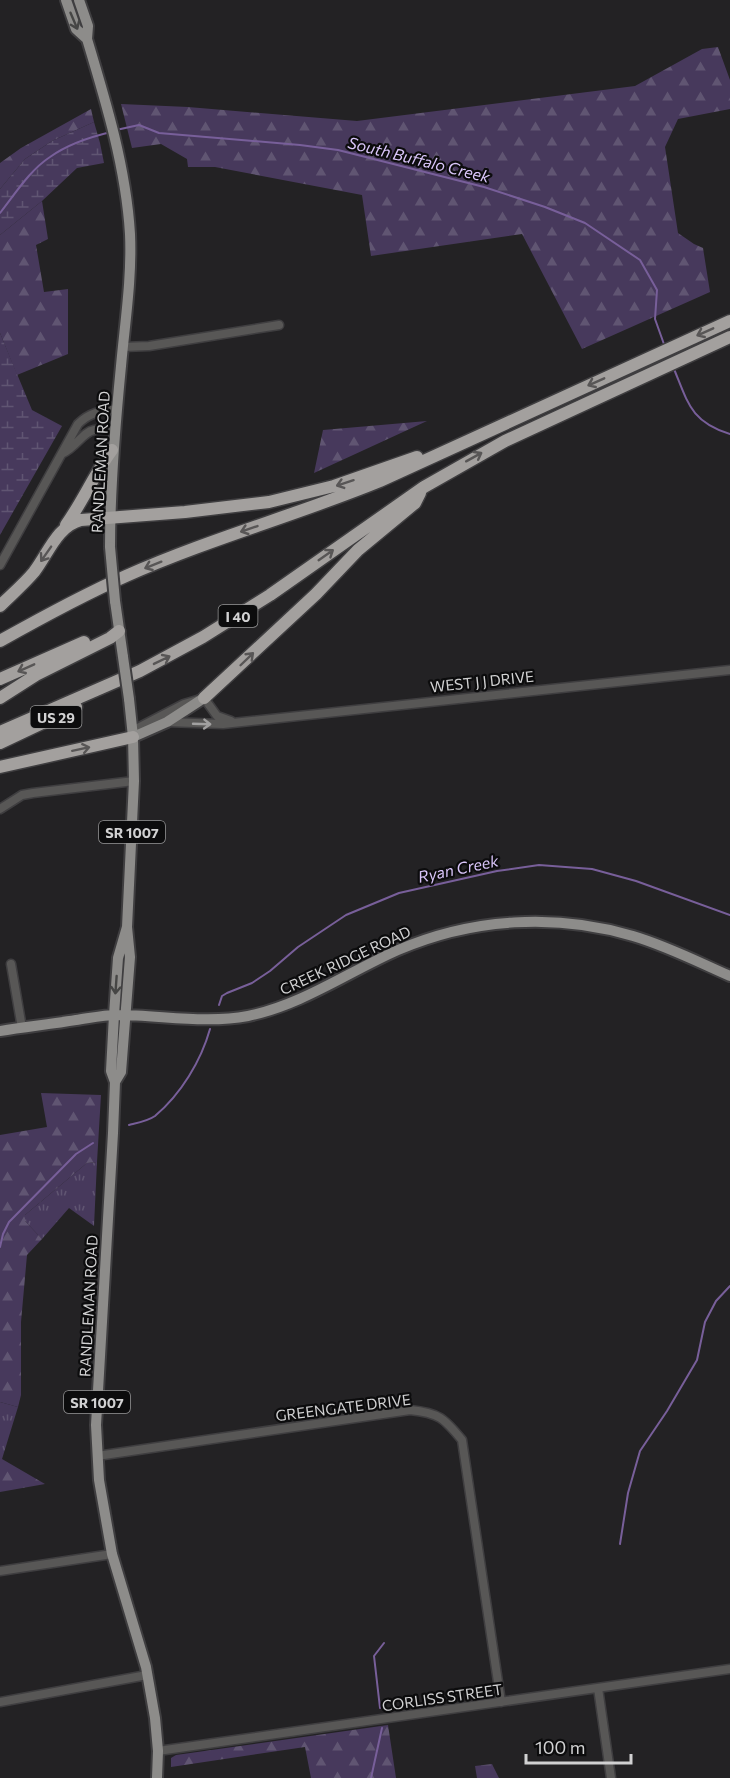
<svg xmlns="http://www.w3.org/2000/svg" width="730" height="1778" font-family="Commissioner,sans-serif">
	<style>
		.grass { fill: url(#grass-tufts) }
		.forest { fill: url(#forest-firs) }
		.wetland { fill: url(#wetland-marsh) }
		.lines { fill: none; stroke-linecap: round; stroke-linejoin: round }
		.stream { stroke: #785f9a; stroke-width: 2 }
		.minor-casing { stroke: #3f3e40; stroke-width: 11 }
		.major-casing { stroke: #3f3e40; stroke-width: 14 }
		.highway-casing { stroke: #3f3e40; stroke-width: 15 }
		.minor { stroke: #585756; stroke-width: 8 }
		.major { stroke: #8d8c8a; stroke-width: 10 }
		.highway { stroke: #a3a09e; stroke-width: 12 }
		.major-bridge-casing { stroke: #3f3e40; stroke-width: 14; stroke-linecap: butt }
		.major-bridge { stroke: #8d8c8a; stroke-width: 10 }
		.oneway { stroke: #464645 }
		.oneway2 { stroke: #585656 }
		.oneway3 { stroke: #a1a0a0 }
		.labels { text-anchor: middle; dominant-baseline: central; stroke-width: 4.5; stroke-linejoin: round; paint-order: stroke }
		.shield { fill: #0c0c0d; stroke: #969697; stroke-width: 1.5 }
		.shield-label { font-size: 14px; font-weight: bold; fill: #d1d1d2 }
		.street-label { font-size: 15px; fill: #d1d1d2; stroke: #0c0c0d }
		.water-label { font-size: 16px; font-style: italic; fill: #d9c5f9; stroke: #0c0c0d }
	</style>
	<defs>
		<pattern id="grass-tufts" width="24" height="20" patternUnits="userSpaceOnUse" patternTransform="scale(1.5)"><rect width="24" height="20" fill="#47395c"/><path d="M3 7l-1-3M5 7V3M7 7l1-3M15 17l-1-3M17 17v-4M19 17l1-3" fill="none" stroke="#605572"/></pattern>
		<pattern id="forest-firs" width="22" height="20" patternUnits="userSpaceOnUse" patternTransform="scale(1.5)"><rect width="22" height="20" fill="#47395c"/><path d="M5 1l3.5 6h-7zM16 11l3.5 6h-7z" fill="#605572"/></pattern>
		<pattern id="wetland-marsh" width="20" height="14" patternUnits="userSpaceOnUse" patternTransform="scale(1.5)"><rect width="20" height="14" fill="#47395c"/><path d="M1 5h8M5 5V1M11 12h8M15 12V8" fill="none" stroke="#605572"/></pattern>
	</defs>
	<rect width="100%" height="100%" fill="#232224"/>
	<path class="grass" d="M97 1162 94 1226 69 1208 42 1239 25 1221V1215L87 1163Z
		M0 1402 18 1407 2 1459H0Z"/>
	<path class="forest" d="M718 47 730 80V109L678 119 665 147 678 233 694 244 703 248 710 292 582 349 522 234 371 256 362 195 215 167H188L187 159 161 144 132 148 121 104 188 107 357 121 635 86 702 49Z
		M91 109 94 122 52 141 25 159 0 189V163L21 148Z
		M42 201 48 239 36 245 44 292 68 289V354L17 375 0 333V235Z
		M427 421 314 473 323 430Z
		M41 1093 101 1095 97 1162 87 1163 25 1215V1221L42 1239 27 1255 21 1322V1395L18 1407 0 1402V1135L47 1127Z
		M0 1459H2L45 1484 0 1492Z
		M388 1725 396 1778H311L305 1747 171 1767V1758L176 1755Z
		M492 1764 499 1778H477L475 1766Z"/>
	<path class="wetland" d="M94 122 100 143 104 163 77 168 42 201 0 235V189L25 159 52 141Z
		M0 333 32 410 62 426 0 535Z"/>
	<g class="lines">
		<path class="stream" d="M116 130 139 125 159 133 300 145 338 150 484 187 545 207 585 223 640 260 657 290 655 319 665 347
			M0 213C15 194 30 170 50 157 68 144 90 137 111 132
			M674 369C688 403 691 422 730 434
			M219 1005 222 996 227 993 252 983 270 971 298 947 346 915 399 893 497 871 539 865 592 869 636 881 730 915
			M129 1125C137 1123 148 1121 155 1116 181 1094 201 1061 210 1029
			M0 1247 3 1234 9 1222 76 1154 93 1143
			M620 1544 628 1493 640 1451 667 1411 697 1360 705 1322 716 1301 730 1286
			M380 1708 374 1656 384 1643
			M371 1778 382 1728"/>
		<defs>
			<path id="minor" d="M123 347 149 346 279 325
				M63 453C76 447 83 432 94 430 101 429 108 430 114 430
				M0 565 78 424C90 412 101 411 117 409
				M167 722 223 724 730 670
				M132 731 184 704 204 698 217 716 231 721
				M0 809 22 795 33 793 134 781
				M11 964 22 1028
				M97 1456 410 1410C439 1413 444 1418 462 1440L501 1702
				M0 1571 112 1554
				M598 1688 611 1778
				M0 1702 147 1675
				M158 1751 730 1669"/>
			<path id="major" d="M66 0 76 29 87 39
				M79 0 88 26 87 39C106 102 126 168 130 234 132 278 125 322 121 366 115 427 110 486 110 547
				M115 601 123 657
				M133 737 167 722 204 698
				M127 927 118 958 114 1015 111 1071 115 1082 113 1133 96 1425 99 1480 112 1554 146 1667 155 1718 158 1751 157 1778
				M0 1031C25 1027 51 1024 76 1020 90 1018 104 1015 117 1015 161 1015 205 1024 248 1016 302 1005 348 972 398 950 472 918 556 913 633 936 667 946 698 962 730 976
				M115 1082 121 1072 130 957 127 927 134 781 133 737 129 699"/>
			<path id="highway" d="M66 525C83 501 95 473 112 450
				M0 606C11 595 24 584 34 572 48 554 57 526 81 520L185 512 269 502 334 486 417 457
				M0 641C41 618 83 595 126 576 209 539 297 515 380 481L730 321
				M0 679 84 642
				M0 698 36 675 110 638 119 631
				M204 698 316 594 358 550 415 503 420 493
				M0 732 140 671 203 637 270 595 424 487 505 441 730 337
				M0 743 76 707
				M0 767 133 737"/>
		</defs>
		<use href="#minor" class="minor-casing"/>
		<use href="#major" class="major-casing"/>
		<use href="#highway" class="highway-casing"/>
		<use href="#minor" class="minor"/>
		<use href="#major" class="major"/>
		<use href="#highway" class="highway"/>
		<defs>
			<path id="major-bridge" d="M110 547 115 601
				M123 657 129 699"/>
		</defs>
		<use href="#major-bridge" class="major-bridge-casing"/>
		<use href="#major-bridge" class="major-bridge"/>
	</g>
	<defs><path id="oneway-shaft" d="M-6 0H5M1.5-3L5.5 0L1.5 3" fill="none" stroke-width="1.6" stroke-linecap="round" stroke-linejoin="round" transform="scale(1.5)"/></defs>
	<g class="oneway">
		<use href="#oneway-shaft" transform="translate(74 21) rotate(67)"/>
		<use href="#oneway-shaft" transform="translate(116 985) rotate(94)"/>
	</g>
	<g class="oneway2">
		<use href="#oneway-shaft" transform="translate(705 332) rotate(156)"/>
		<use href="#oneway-shaft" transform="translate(596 382) rotate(156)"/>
		<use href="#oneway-shaft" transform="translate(474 457) rotate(-29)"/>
		<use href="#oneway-shaft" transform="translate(345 483) rotate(162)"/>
		<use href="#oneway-shaft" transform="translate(249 529) rotate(161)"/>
		<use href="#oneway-shaft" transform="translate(46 554) rotate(125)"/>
		<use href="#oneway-shaft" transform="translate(326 555) rotate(-35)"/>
		<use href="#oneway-shaft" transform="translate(153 565) rotate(158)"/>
		<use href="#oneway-shaft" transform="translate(247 659) rotate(-44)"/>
		<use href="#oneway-shaft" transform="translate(162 660) rotate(-26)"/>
		<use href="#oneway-shaft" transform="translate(26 668) rotate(156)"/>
		<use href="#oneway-shaft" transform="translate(81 749) rotate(-12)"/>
	</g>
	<use class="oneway3" href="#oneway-shaft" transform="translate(202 724) rotate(2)"/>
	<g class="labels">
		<g class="shield">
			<rect x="218.5" y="605" width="39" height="22" rx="4.5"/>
			<rect x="30.5" y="706" width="51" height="22" rx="4.5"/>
			<rect x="99" y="821" width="66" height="22" rx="4.5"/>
			<rect x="64" y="1391" width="66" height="22" rx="4.5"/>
		</g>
		<g class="shield-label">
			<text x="238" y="616">I 40</text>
			<text x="56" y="717">US 29</text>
			<text x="132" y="832">SR 1007</text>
			<text x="97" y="1402">SR 1007</text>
		</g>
		<g class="street-label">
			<text transform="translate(100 462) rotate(-87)">RANDLEMAN ROAD</text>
			<text transform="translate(482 681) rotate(-6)">WEST J J DRIVE</text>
			<text transform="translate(345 960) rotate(-25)">CREEK RIDGE ROAD</text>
			<text transform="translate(88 1306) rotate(-87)">RANDLEMAN ROAD</text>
			<text transform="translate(343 1407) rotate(-7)">GREENGATE DRIVE</text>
			<text transform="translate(442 1697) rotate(-8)">CORLISS STREET</text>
		</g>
		<g class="water-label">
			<text transform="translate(419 159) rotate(14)">South Buffalo Creek</text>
			<text transform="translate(458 868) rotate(-12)">Ryan Creek</text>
		</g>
	</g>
	<path d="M526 1754v9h105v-9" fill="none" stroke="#d1d1d2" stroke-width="3"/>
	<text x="535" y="1754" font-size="18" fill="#d1d1d2" stroke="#0c0c0d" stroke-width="4.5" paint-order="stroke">100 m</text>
</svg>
